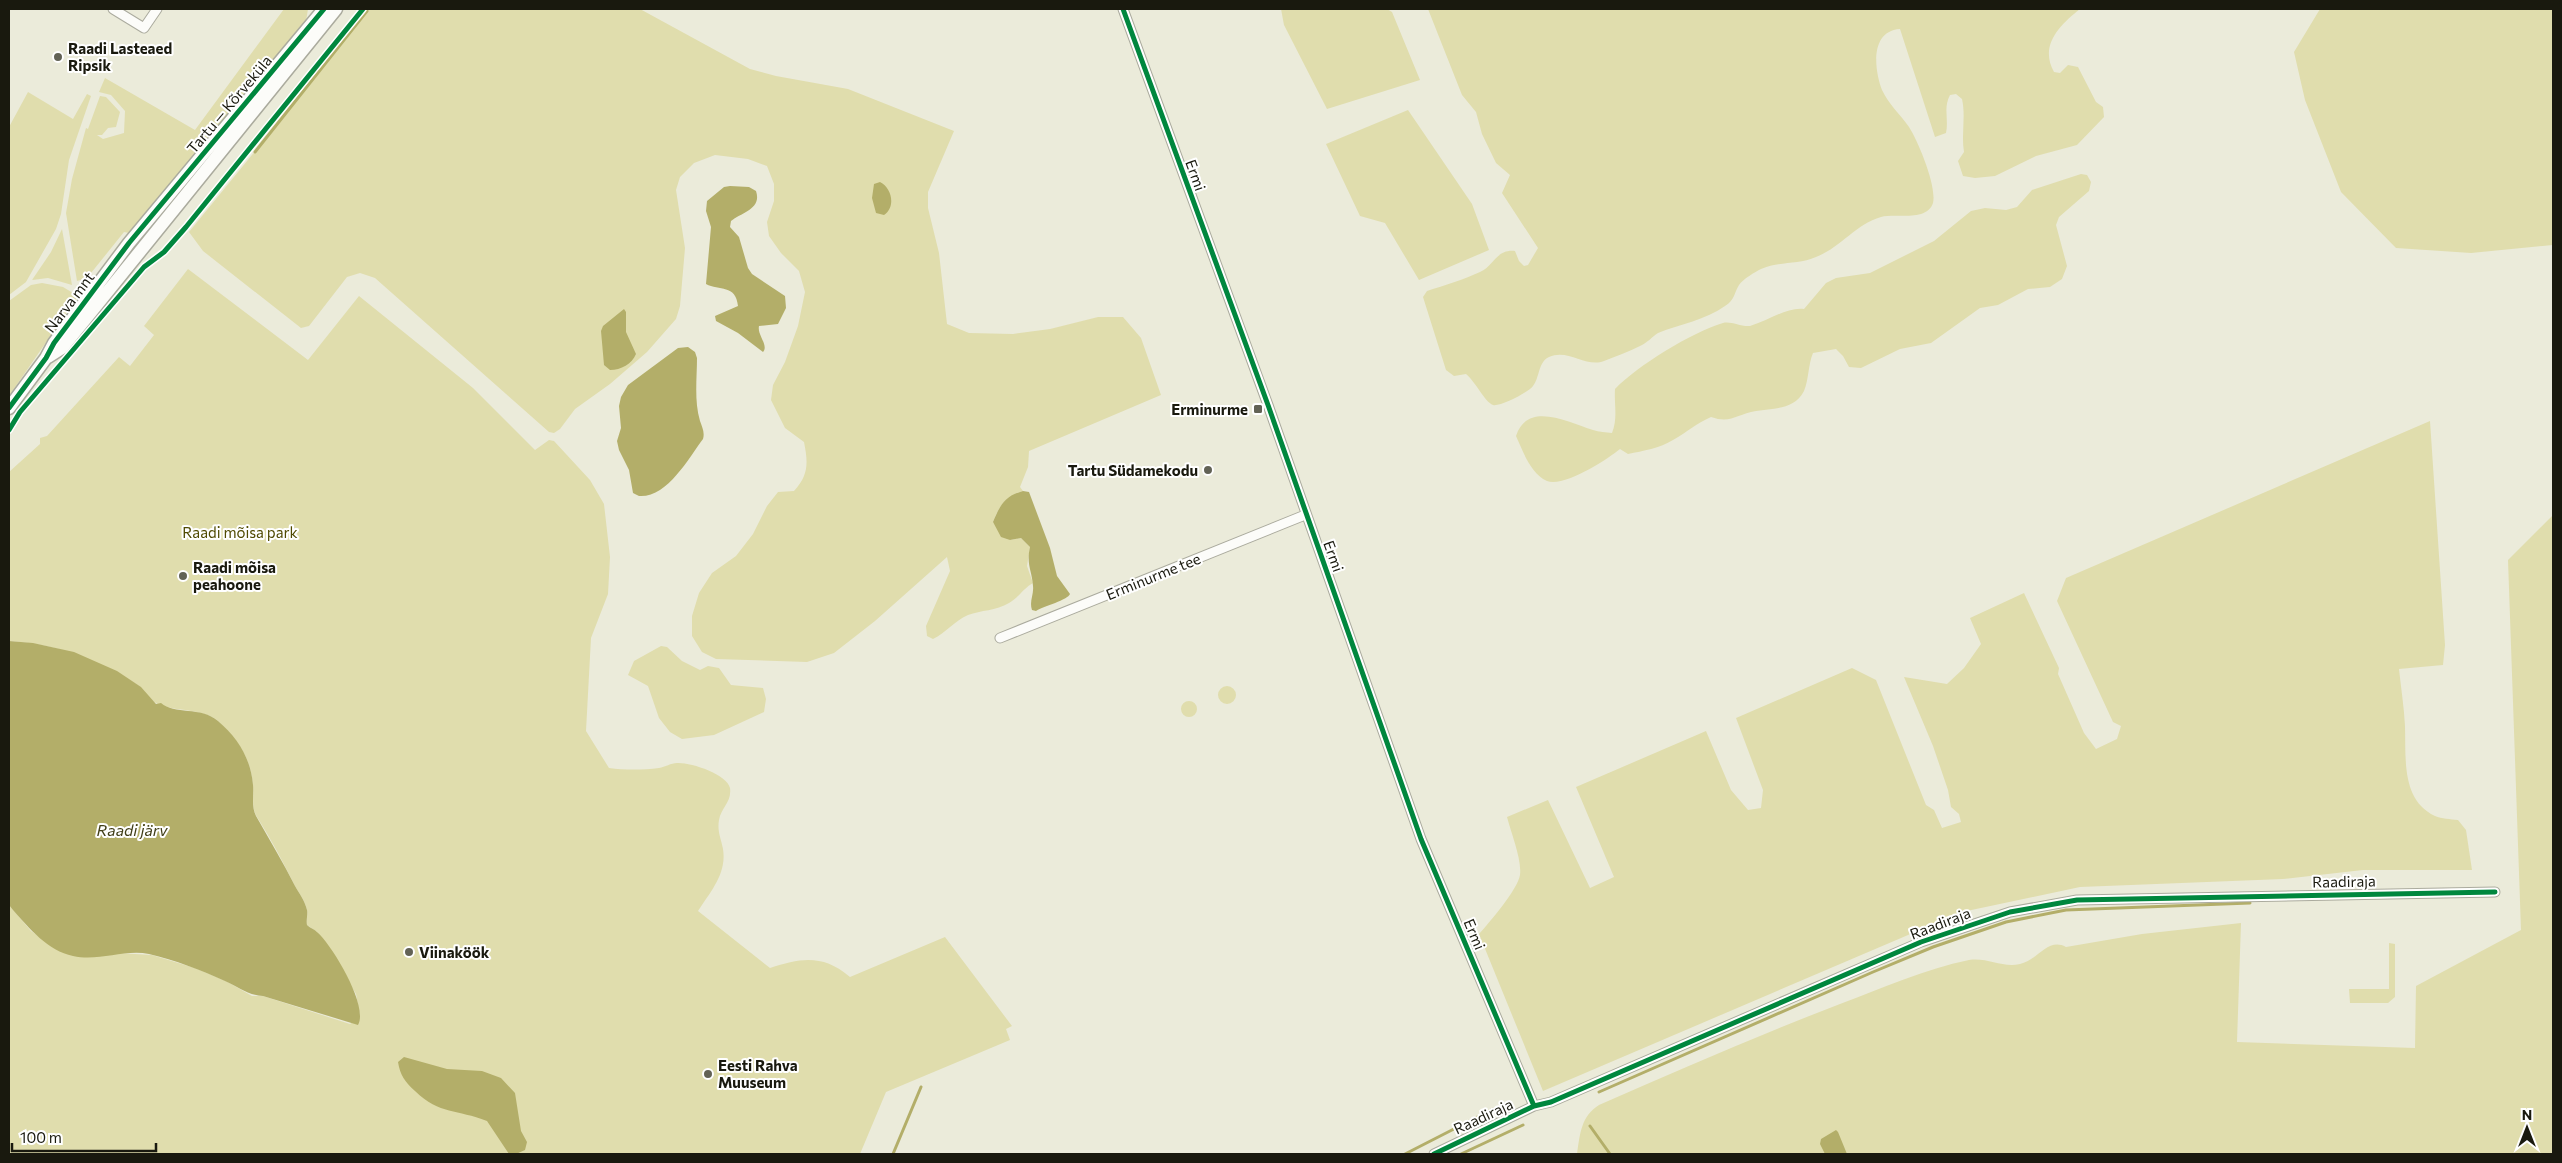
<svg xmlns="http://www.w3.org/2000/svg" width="2562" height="1163" font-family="Commissioner,sans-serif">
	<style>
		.green { fill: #e0ddad }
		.water { fill: #b3ae69 }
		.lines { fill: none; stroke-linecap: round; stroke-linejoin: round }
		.stream { stroke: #b3ae69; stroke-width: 3 }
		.street-casing { stroke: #abab9e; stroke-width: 11 }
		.secondary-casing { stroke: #abab9e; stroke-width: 15 }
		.street { stroke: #fcfcf9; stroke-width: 9 }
		.secondary { stroke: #fcfcf9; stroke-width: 12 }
		.cycleway-casing { stroke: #fff; stroke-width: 8 }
		.cycleway { stroke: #00873e; stroke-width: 5 }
		.poi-dot { fill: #626255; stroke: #fff; stroke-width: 2 }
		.labels { text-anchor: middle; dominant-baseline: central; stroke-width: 4; stroke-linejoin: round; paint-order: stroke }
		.poi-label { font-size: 15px; font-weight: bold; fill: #19190e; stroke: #fff; text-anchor: start }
		.street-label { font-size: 15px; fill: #19190e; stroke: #fff }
		.park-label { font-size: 15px; fill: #4f4900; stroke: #fff }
		.water-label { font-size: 16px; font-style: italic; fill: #413e18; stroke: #fff }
	</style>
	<rect width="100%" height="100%" fill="#ebebda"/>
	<path class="green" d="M284 9H308L306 21 129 233 124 232 87 278 77 281 66 213 72 179 86 128 88 129 100 96 106 97 120 112 116 127 108 128 102 135H97L103 139 124 133 125 111 111 95 99 92 105 78 195 130Z
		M369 9H640L750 69 776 76 848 89 954 131 928 192V208L939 253 947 324 969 333 1013 334 1050 329 1098 317H1123L1141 338 1161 395 1029 451 1028 467 1020 487 1023 491C1006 496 999 506 993 522L1010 540 1021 538 1030 547 1027 566 1033 583C1024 588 1018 598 1009 603 996 611 981 610 968 615 954 621 946 633 933 639L927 636 926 626 950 571 947 557 875 621 834 653 807 662 716 659 702 652 692 636V616L699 593 712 573 736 556 753 534 767 506 778 492 794 491C809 475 808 462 804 442L785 428 771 400 773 385 785 362 798 326 805 292 799 271 781 253 769 236 767 222 774 201V184L767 166 748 159 715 155 694 163 680 177 676 190 685 248 680 306 676 319 647 352 610 384 575 409 560 429 554 433 549 432 375 278 360 273 347 277 309 326 301 328 203 251 189 232 319 73Z
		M1281 9H1387L1392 12 1420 80 1327 109 1284 25Z
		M1428 9H2080C2060 25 2039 45 2054 72L2060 73 2068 65 2078 67 2096 102 2103 107 2104 117 2077 145 2036 156 1995 176 1975 178 1963 176 1958 161 1964 152C1961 134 1966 117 1962 99L1956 94 1950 95C1943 108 1949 119 1946 133L1935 137 1900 29C1870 31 1874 69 1882 90 1889 105 1900 114 1909 127 1918 141 1937 186 1933 203 1927 222 1895 213 1881 217 1856 224 1840 248 1816 257 1798 265 1779 261 1761 269 1755 272 1743 279 1739 285 1734 293 1735 300 1725 306 1706 320 1680 324 1658 333 1652 337 1647 343 1640 346 1628 352 1616 356 1604 361 1586 368 1568 348 1549 357 1538 362 1540 377 1533 386 1529 392 1500 407 1493 405 1485 402 1475 381 1466 374L1454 376 1446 370 1423 297 1427 291C1445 285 1463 280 1480 272 1494 266 1496 249 1515 251L1519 261 1524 266 1528 265 1538 248 1502 193 1510 175 1496 163 1482 134 1476 112 1462 95Z
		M2320 9H2553V245L2471 253 2396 248 2341 192 2305 100 2294 52Z
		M28 92 73 119 87 94 91 96 69 160 61 214 56 229 26 282 9 295V127Z
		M1408 110 1472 204 1489 250 1419 280 1385 223 1360 216 1326 144Z
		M2081 174 2087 175 2091 182 2089 191 2059 217 2056 225 2067 266 2062 279 2050 287 2028 289 1998 305 1980 308 1931 343 1900 349 1861 368 1849 367 1843 356 1836 349 1813 353C1808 365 1809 379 1804 391 1794 410 1774 408 1756 411 1737 414 1731 424 1711 417 1697 423 1687 432 1673 440 1660 448 1643 451 1628 454L1620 449C1608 459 1563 488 1547 481 1530 473 1523 451 1516 436 1528 400 1569 423 1593 430 1599 432 1606 432 1612 433 1618 418 1614 405 1615 389 1637 366 1692 332 1723 323 1731 321 1741 327 1750 326 1768 321 1786 307 1804 309L1826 283 1836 278 1870 273 1934 241 1971 211 1985 208 2006 210 2017 207 2032 190Z
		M62 229 72 285 48 278 32 280 51 252Z
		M188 269 308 360 359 296 473 388 535 450 549 440 554 441 590 480 604 504 610 557 608 594 591 638 586 731 609 768C624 770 643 770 659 768 665 767 671 763 677 763 690 762 727 774 730 788 732 802 721 808 719 820 717 831 721 838 723 849 727 874 710 892 698 911L770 968C801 958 823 954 850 977L945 937 1012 1026 1006 1029 1010 1040 886 1092 860 1154H9V905L31 931 59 950 90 957 117 953 152 955 195 968 226 981 252 996H263L350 1024 360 1016 356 994 317 932 307 925C306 920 308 915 307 910 305 901 299 893 295 886 283 862 271 839 257 817 251 808 254 797 253 787 252 760 238 740 219 722 205 708 175 712 158 704 148 700 145 689 136 684 94 659 58 644 9 641V472L40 444V438L47 436 119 357 130 366 154 335 144 326Z
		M42 283 63 287 78 296 9 396V301L31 285Z
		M2430 421 2445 645 2443 665 2399 669C2401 688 2404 707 2405 726 2406 758 2401 800 2435 816 2442 819 2450 819 2458 820L2466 830 2472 870H2363L2283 879 2080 887 1962 912 1543 1091 1479 934C1489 923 1518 889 1520 875 1522 859 1511 833 1507 817L1548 800 1590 888 1614 877 1576 787 1706 731 1731 790 1748 810 1761 808 1763 790 1736 718 1852 668 1876 680 1926 805 1934 810 1942 828 1961 822 1959 814 1951 807 1948 790 1933 746 1904 677 1947 684 1964 668 1981 644 1970 618 2024 593 2059 668 2058 674 2084 733 2096 749 2117 739 2121 726 2113 722 2057 601 2066 578Z
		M2553 515V1154H1577C1580 1134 1581 1116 1599 1105 1679 1070 1759 1035 1840 1004 1882 988 1925 969 1969 960 1987 957 2002 968 2020 964 2038 960 2048 937 2066 947L2142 934 2241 923 2237 1042 2415 1048 2416 986 2521 930 2508 560Z
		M661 646 667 647 682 661 700 670 708 666 719 668 731 685 763 688 766 699 764 712 714 735 682 739 670 732 659 718 648 686 628 675 634 661Z
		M1218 695a9 9 0 1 1 18 0a9 9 0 1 1-18 0Z
		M1181 709a8 8 0 1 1 16 0a8 8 0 1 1-16 0Z
		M2389 943 2395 944V997L2388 1003H2350L2349 989H2389Z"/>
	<path class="water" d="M880 182C892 188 896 207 884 215L876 213 872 198 874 184Z
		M730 186 749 187 756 191C762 209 742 212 731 221L730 227 739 237 748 268 752 274 785 296 786 308 778 324 759 326C757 335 769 345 763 352L738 333 716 321 715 316 738 306C736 284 719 291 706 284L711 227 706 211 707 201 724 187Z
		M624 309 626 312V332L636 354C632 364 621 370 610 370L604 365 601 331 603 326Z
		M688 347 695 352 697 358C697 378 694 401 700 421 702 427 705 432 703 439 688 459 667 498 639 496L633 493 629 470 619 450 617 441 621 428 619 406 621 397 628 385 678 348Z
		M1023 491 1029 492 1050 548 1057 576 1070 594C1068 600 1044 606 1036 611L1032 610C1029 601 1034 595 1033 586 1032 570 1026 565 1030 547L1021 538 1010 540 1001 537 993 522C1000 505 1005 496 1023 491Z
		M9 641 33 643 74 652 117 671 141 687 156 704 161 703C174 715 201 706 218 721 238 738 251 759 253 785 254 796 251 806 256 816 269 839 283 862 295 886 299 893 305 901 307 910 308 914 306 920 307 925 310 928 314 929 317 932 332 945 369 1006 358 1025L263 996C247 995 239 987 225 981 201 970 175 960 149 954 124 949 98 962 73 956 48 951 29 928 13 910L9 905Z
		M404 1057 447 1069 482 1071 501 1078 515 1093 521 1131 527 1142 525 1150 516 1154H509L487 1121C457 1109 440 1115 415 1091 405 1082 400 1075 398 1062Z
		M1836 1130 1838 1132 1847 1154H1825L1820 1144 1821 1139Z"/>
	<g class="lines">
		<path class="stream" d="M255 152 367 11
			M1599 1092 1873 972 1933 947 2006 922 2066 910 2250 903
			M1590 1126 1610 1154
			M893 1154 921 1087
			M1405 1154 1493 1109
			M1461 1154 1523 1125"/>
		<defs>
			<path id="street" d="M113 9 144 28 157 9
				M1123 9 1268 405 1421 839 1534 1106
				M1000 638 1305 515
				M1434 1154 1534 1106 1551 1102 1921 942 2010 912 2077 900 2495 892"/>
			<path id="secondary" d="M48 357 62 348 336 9
				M9 408 46 358 54 343 129 243 324 9"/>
		</defs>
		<use href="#street" class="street-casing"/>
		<use href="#secondary" class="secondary-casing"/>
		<use href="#street" class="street"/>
		<use href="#secondary" class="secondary"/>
		<defs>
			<path id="cycleway" d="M1123 9 1268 405 1421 839 1534 1106
				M9 408 46 358 54 343 129 243 324 9
				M9 430 20 412 144 267 164 252 186 227 363 9
				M1434 1154 1534 1106 1551 1102 1921 942 2010 912 2077 900 2495 892"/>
		</defs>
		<use href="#cycleway" class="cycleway-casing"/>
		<use href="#cycleway" class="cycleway"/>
	</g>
	<g class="poi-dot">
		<circle cx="58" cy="57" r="5"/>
		<rect x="1253" y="404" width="10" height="10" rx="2.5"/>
		<circle cx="1208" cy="470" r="5"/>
		<circle cx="183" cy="576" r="5"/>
		<circle cx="409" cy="952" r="5"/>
		<circle cx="708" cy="1074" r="5"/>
	</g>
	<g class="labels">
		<g class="poi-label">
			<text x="68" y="48">Raadi Lasteaed<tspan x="68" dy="17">Ripsik</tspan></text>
			<text x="1248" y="409" text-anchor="end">Erminurme</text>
			<text x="1198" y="470" text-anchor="end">Tartu Südamekodu</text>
			<text x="193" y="567">Raadi mõisa<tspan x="193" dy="17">peahoone</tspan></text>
			<text x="419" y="952">Viinaköök</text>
			<text x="718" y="1065">Eesti Rahva<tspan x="718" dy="17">Muuseum</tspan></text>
		</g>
		<g class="street-label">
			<text transform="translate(229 104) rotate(-50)">Tartu — Kõrveküla</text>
			<text transform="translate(1196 175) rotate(70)">Ermi</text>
			<text transform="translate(69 302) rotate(-53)">Narva mnt</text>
			<text transform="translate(1334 556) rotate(70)">Ermi</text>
			<text transform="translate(1153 576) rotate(-22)">Erminurme tee</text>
			<text transform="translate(2344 881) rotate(-1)">Raadiraja</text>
			<text transform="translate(1940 923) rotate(-21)">Raadiraja</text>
			<text transform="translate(1475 934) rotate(67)">Ermi</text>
			<text transform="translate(1483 1116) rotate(-25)">Raadiraja</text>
		</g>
		<g class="park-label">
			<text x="240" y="532">Raadi mõisa park</text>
		</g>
		<g class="water-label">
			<text x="132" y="829">Raadi järv</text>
		</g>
	</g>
	<rect width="2562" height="1163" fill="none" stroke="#19190e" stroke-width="20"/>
	<g transform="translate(2527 1128)" stroke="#ffffff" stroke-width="4" paint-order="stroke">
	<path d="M0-4L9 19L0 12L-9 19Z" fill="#19190e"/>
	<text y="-8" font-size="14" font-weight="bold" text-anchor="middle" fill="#19190e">N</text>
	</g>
	<path d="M12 1143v8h144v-8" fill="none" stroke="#19190e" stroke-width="2.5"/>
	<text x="20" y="1143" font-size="15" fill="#19190e" stroke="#ffffff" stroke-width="4" paint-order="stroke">100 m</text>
</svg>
